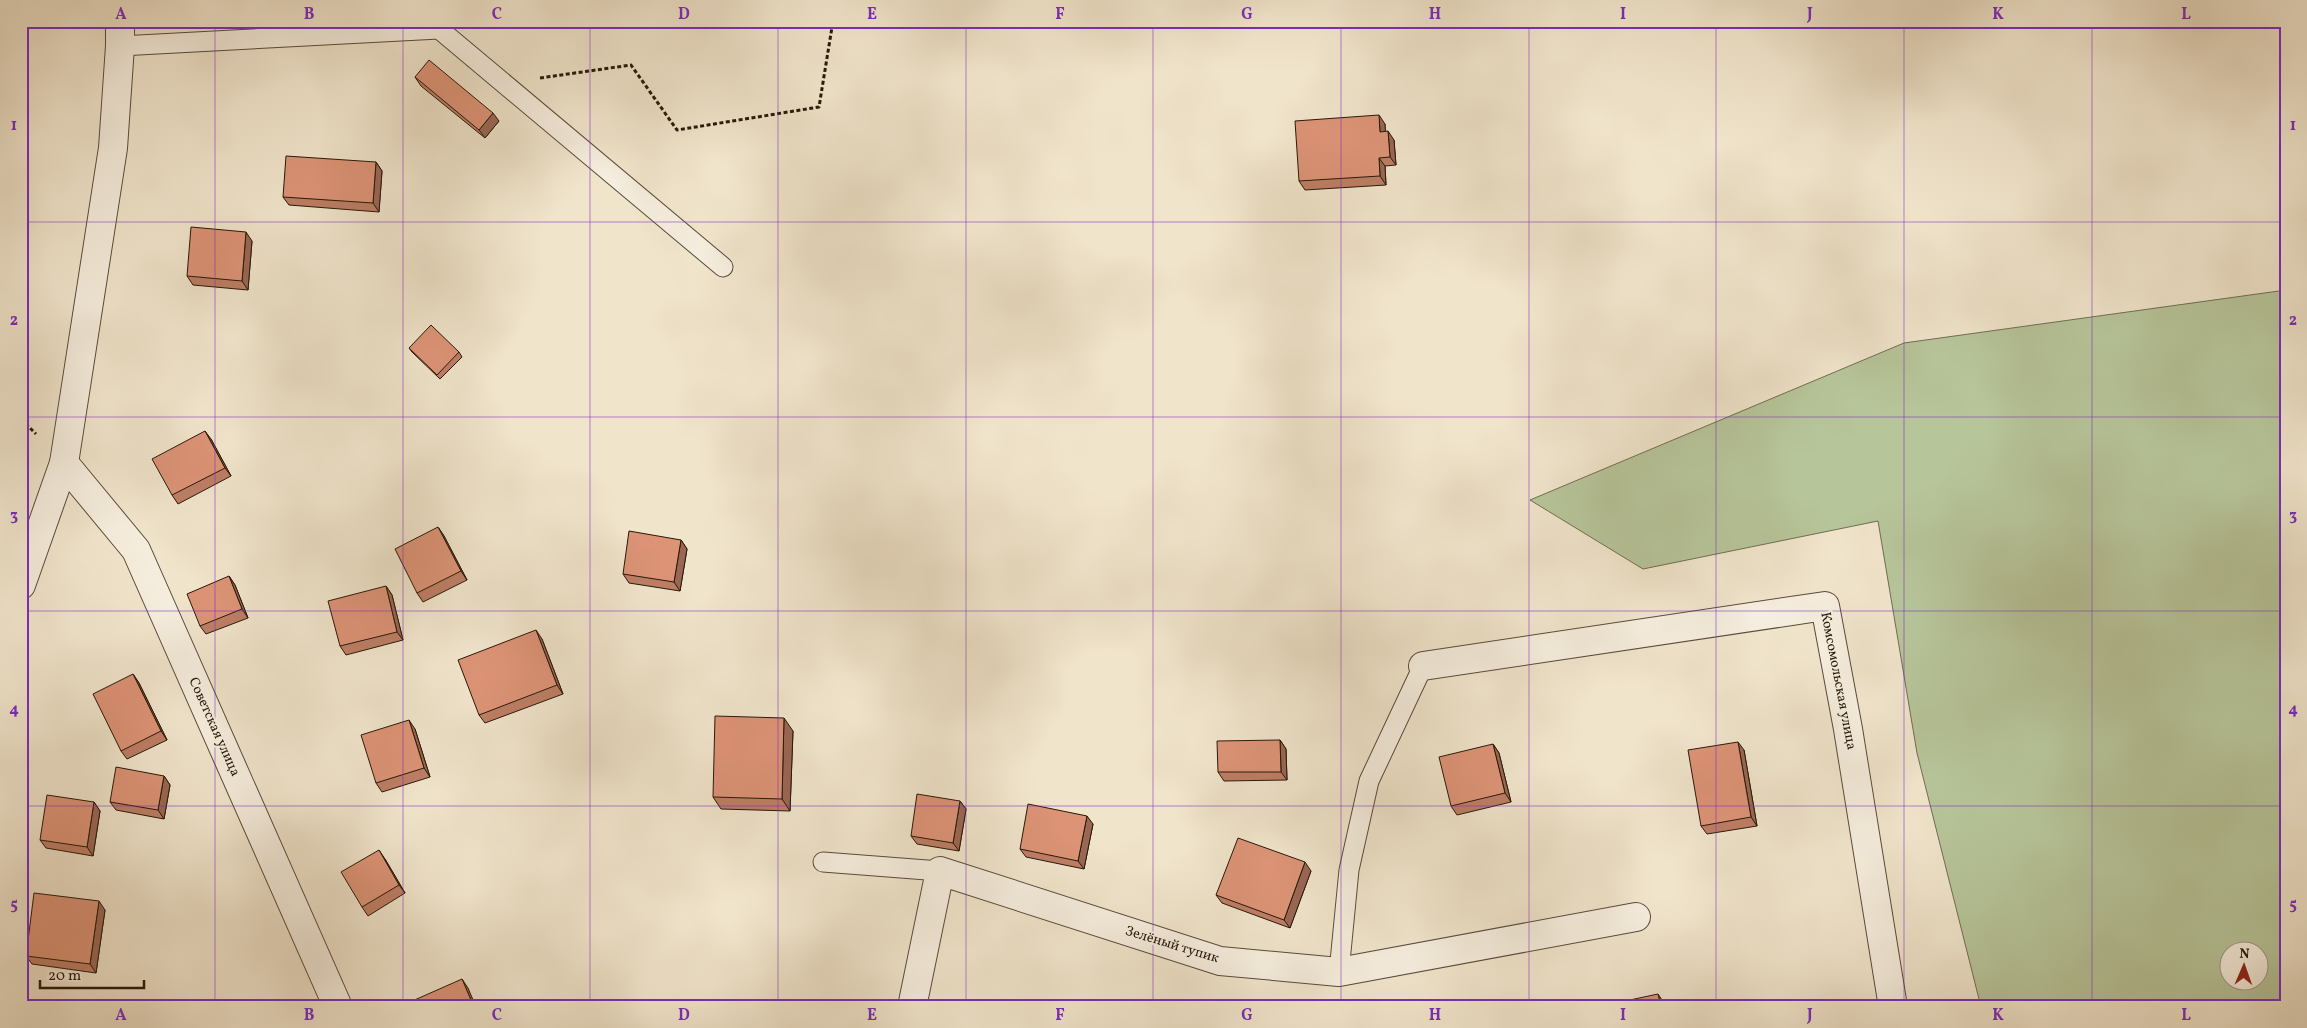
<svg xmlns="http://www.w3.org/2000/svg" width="2307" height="1028" font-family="Vollkorn,serif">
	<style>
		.green { fill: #b7c59a; stroke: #6f6e52; fill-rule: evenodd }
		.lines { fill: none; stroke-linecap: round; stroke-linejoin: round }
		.service-casing { stroke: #594b3a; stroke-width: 21 }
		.minor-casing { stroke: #594b3a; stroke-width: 30 }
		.tertiary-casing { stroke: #594b3a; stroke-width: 30 }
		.path { stroke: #271809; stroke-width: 3; stroke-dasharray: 4 2.5; stroke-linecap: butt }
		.service { stroke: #f5eddd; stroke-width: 19 }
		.minor { stroke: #f5eddd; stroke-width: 28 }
		.tertiary { stroke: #f5eddd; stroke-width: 28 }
		.wall { fill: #bd7e65; stroke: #271809 }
		.shaded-wall { fill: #9a6753; stroke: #271809 }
		.building { fill: #dc9376; stroke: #271809 }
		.grid { fill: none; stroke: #7b2cbf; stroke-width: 1; stroke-opacity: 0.55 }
		.labels { text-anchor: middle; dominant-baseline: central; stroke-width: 4; stroke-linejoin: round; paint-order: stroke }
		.street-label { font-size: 14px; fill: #271809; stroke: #f5eddd }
		.neatline { fill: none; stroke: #7b2cbf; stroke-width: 2 }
		.grid-label { font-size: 16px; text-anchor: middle; font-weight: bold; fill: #7b2cbf }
	</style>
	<rect width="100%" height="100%" fill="#f0e4cb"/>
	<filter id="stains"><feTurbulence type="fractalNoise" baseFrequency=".004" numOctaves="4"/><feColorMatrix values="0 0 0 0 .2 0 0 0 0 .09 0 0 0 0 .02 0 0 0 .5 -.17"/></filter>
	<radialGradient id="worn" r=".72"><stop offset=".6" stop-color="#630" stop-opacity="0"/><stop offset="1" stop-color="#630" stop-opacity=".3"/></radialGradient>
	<path class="green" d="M2286 290V1007H1981L1917 753 1878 521 1643 569 1530 500 1904 343ZM2230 950H2260V980H2230Z"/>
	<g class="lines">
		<defs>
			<path id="service" d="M120 46 439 29 723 267
				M823 862 940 871
				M1339 972 1349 870 1369 781 1423 666"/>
			<path id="minor" d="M64 463 136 550 338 1007
				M1423 666 1825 606 1848 729 1893 1007
				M912 1007 940 871 1220 961 1339 972 1636 917"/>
			<path id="tertiary" d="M21 585 64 463 113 148 120 46V21"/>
		</defs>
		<use href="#service" class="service-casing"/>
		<use href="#minor" class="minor-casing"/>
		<use href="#tertiary" class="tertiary-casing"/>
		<path class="path" d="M540 78 631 65 677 130 819 107 833 21
			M21 419 36 434"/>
		<use href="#service" class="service"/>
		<use href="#minor" class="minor"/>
		<use href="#tertiary" class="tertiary"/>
	</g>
	<path class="wall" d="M415 77 499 121 485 138 421 86Z
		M1385 124V131L1394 140 1396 165 1385 166 1386 185 1305 190 1299 181Z
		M376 162 382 171 379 212 289 205 283 197Z
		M252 241 248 290 193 285 187 276Z
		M409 348 459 352 462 357 440 379 412 352Z
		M211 439 231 476 178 504 172 495Z
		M438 527 444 536 467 580 423 602 417 593Z
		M681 540 687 549 680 591 629 583 623 574Z
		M229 576 235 585 248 618 206 634 200 626Z
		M386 586 392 595 403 640 346 655 340 646Z
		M542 639 563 694 485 723 479 715Z
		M133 674 139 683 167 740 127 759 121 751Z
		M415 729 430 777 382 792 376 783Z
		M793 731 790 811 721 809 713 797Z
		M1280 740 1286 749 1287 780 1224 781 1218 772Z
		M1493 744 1499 753 1511 802 1457 815 1451 806Z
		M1744 750 1757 826 1707 834 1701 826Z
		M164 776 170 785 164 819 116 810 110 802Z
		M960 801 966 809 959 851 917 844 911 836Z
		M94 802 100 811 93 856 46 848 40 840Z
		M1093 824 1084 869 1026 857 1020 849Z
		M385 859 405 893 368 916 362 907Z
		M1311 871 1290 928 1222 903 1216 895Z
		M105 910 96 973 32 964 26 956Z"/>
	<path class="shaded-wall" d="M493 113 499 121 485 138 479 130Z
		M1379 115 1385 124 1386 140 1380 132Z
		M1388 131 1394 140 1396 165 1390 157Z
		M1379 158 1385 166 1386 185 1380 176Z
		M376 162 382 171 379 212 373 203Z
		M246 232 252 241 248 290 242 281Z
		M205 431 211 439 231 476 225 468Z
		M438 527 444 536 467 580 461 571Z
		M681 540 687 549 680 591 674 582Z
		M229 576 235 585 248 618 242 609Z
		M386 586 392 595 403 640 397 632Z
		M536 630 542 639 563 694 557 685Z
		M133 674 139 683 167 740 161 731Z
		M784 718 793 731 790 811 782 799Z
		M409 720 415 729 430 777 424 768Z
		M1280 740 1286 749 1287 780 1281 772Z
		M1738 742 1744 750 1757 826 1751 817Z
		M1493 744 1499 753 1511 802 1505 793Z
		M164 776 170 785 164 819 158 810Z
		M960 801 966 809 959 851 953 843Z
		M94 802 100 811 93 856 87 847Z
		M1087 816 1093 824 1084 869 1078 861Z
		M379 850 385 859 405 893 399 885Z
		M1305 862 1311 871 1290 928 1284 920Z
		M99 901 105 910 96 973 90 964Z
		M462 979 468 988 476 1007H474Z
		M1658 994 1664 1003 1665 1007H1661Z"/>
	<path class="building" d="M429 60 493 113 479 130 415 77Z
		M1379 115 1380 132 1388 131 1390 157 1379 158 1380 176 1299 181 1295 121Z
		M286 156 376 162 373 203 283 197Z
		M191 227 246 232 242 281 187 276Z
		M431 325 459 352 437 375 409 348Z
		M205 431 225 468 172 495 152 459Z
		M438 527 461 571 417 593 395 549Z
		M629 531 681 540 674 582 623 574Z
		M229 576 242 609 200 626 187 594Z
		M386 586 397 632 340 646 328 601Z
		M536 630 557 685 479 715 458 660Z
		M133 674 161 731 121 751 93 694Z
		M715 716 784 718 782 799 713 797Z
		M409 720 424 768 376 783 361 735Z
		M1280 740 1281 772H1218L1217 741Z
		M1738 742 1751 817 1701 826 1688 750Z
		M1493 744 1505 793 1451 806 1439 757Z
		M116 767 164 776 158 810 110 802Z
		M917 794 960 801 953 843 911 836Z
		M47 795 94 802 87 847 40 840Z
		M1028 804 1087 816 1078 861 1020 849Z
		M1238 838 1305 862 1284 920 1216 895Z
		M379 850 399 885 362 907 341 872Z
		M34 893 99 901 90 964 26 956Z
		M462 979 474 1007H412L410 1002Z
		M1658 994 1661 1007H1597Z"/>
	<path class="grid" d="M215 21V1007M403 21V1007M590 21V1007M778 21V1007M966 21V1007M1153 21V1007M1341 21V1007M1529 21V1007M1716 21V1007M1904 21V1007M2092 21V1007M21 222H2286M21 417H2286M21 611H2286M21 806H2286"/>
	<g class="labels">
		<g class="street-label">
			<text transform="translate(1838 681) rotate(79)">Комсомольская улица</text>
			<text transform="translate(214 727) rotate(66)">Советская улица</text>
			<text transform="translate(1172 945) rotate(17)">Зелёный тупик</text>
		</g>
	</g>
	<rect width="2307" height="1028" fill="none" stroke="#f0e4cb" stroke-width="55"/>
	<g transform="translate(2244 966) rotate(2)"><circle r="24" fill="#f5eddd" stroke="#a39888"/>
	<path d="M0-4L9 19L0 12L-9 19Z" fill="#8f2418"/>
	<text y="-8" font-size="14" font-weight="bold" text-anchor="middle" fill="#271809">N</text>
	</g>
	<path d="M40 980v8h104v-8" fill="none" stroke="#271809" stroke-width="2.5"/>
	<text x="48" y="980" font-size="15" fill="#271809" stroke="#f5eddd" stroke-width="4" paint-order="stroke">20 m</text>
	<rect x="28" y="28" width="2252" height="972" class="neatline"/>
	<g class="grid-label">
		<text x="121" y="19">A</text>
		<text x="309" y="19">B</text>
		<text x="497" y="19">C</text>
		<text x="684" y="19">D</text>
		<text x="872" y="19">E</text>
		<text x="1060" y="19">F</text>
		<text x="1247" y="19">G</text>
		<text x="1435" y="19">H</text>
		<text x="1623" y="19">I</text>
		<text x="1810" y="19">J</text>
		<text x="1998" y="19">K</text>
		<text x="2186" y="19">L</text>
		<text x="14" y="130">1</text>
		<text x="2293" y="130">1</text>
		<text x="14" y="325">2</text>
		<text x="2293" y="325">2</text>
		<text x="14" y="520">3</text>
		<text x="2293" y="520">3</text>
		<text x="14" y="714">4</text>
		<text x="2293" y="714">4</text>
		<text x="14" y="909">5</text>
		<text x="2293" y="909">5</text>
		<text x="121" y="1020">A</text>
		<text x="309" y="1020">B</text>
		<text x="497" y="1020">C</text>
		<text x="684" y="1020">D</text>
		<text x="872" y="1020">E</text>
		<text x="1060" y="1020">F</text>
		<text x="1247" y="1020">G</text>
		<text x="1435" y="1020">H</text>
		<text x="1623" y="1020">I</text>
		<text x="1810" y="1020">J</text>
		<text x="1998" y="1020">K</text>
		<text x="2186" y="1020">L</text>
	</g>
	<rect width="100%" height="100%" filter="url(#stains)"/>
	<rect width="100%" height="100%" fill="url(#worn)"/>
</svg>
